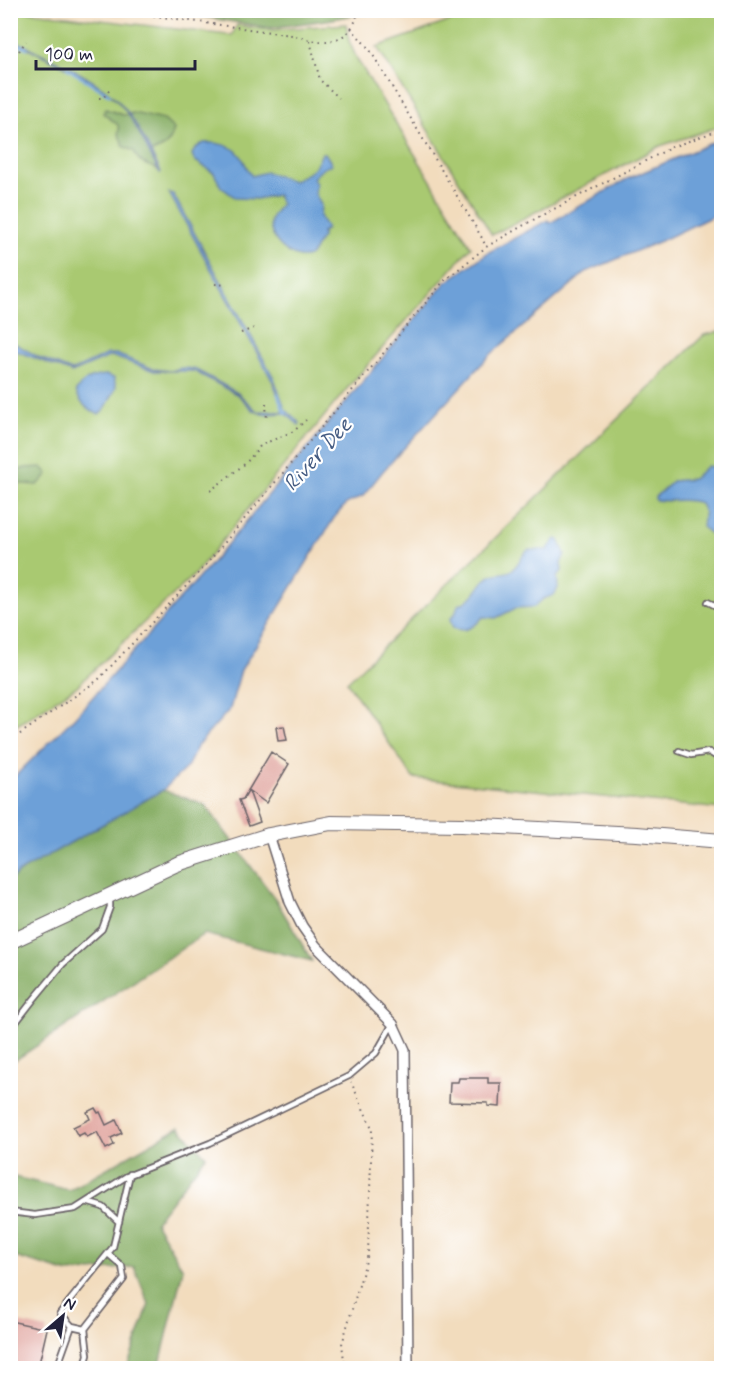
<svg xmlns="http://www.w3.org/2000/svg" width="732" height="1379" font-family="Mynerve,sans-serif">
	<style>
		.green { fill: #a9c971; stroke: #667656; stroke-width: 1.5 }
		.forest { fill: #86ad63; stroke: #54684f; stroke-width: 1.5 }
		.water { fill: #6da0d8; stroke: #48618a; stroke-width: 1.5 }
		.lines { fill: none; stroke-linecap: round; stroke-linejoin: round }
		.stream { stroke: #6da0d8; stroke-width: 3 }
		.building { fill: #de9c95 }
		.service-casing { stroke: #6b6368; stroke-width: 8 }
		.minor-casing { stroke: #6b6368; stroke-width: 12 }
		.secondary-casing { stroke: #6b6368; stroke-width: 16 }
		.path { stroke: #6b6368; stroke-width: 2; stroke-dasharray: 1.5 4.5; stroke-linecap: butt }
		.service { stroke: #fff; stroke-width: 4.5 }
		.minor { stroke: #fff; stroke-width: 9 }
		.secondary { stroke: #fff; stroke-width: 14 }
		.labels { text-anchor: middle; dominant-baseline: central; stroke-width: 4.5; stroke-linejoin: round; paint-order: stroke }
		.water-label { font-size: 22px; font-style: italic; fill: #445b82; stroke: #fff }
	</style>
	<rect width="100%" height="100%" fill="#fff"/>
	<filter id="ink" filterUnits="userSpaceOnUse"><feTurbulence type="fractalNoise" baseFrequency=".0167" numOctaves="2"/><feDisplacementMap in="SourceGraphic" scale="12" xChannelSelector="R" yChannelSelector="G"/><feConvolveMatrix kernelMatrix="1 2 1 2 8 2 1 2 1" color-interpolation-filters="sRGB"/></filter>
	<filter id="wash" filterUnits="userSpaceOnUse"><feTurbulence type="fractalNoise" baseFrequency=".008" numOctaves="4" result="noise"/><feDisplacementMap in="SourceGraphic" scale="24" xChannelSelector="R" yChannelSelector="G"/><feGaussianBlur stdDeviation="1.35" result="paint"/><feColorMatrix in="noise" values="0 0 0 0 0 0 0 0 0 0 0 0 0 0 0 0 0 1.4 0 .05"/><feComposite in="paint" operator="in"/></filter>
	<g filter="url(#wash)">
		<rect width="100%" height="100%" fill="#f2dcbd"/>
		<path class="green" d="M481 10 721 11V126L660 146 492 235 377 47Z
			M11 11H24L228 35H232L237 25 270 30 346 24 349 41 357 59 471 247 350 385 194 575 76 687 11 729Z
			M721 331V809L413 778 347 682 704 335Z"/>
		<path class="forest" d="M168 11V10L376 11 327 20 270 28Z
			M106 109 123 115 133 113 164 120 174 129C172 138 168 146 159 149 156 151 153 151 150 153L160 171C149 164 140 167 134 151L124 147 118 133 119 130 118 125 103 113Z
			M42 467 48 474 38 485 11 483V473L25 468Z
			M163 790 205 805 276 900 312 961 204 934 11 1063V880L19 872Z
			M179 1127 206 1156 155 1222 183 1269 159 1368H127L149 1304 134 1267 69 1273 11 1256 10 1176 69 1190Z"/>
		<path class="water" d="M10 18 18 42C49 58 98 78 121 104 138 123 149 150 161 172L160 173C147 151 137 123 120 104 100 81 45 56 16 43Z
			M721 139V212L665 239 586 272 489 356 383 471 363 496 346 504 334 518 241 670 230 709 198 745 187 767 163 790 19 872 11 879V780L75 717 210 565 445 283 489 252 548 220 550 223 627 179Z
			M204 143C215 142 233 145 240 155 245 161 247 170 252 176L266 172 293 181C311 171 314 173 322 153H325L332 164 322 169 313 178 316 184 315 193 321 205 320 216 327 229 322 232V237C317 242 315 253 309 256 294 263 266 239 271 220 272 214 278 209 281 204L277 195 257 199 236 198 221 187 214 173 194 160 192 154C196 148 197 146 204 143Z
			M169 193 173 194 274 378 285 409 300 423 299 425 285 413 262 414 253 410 238 395 194 371H154L111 356 72 373 17 351 11 352V341L38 357 72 371 108 354H116L154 369 170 371 182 368 195 369 238 393 257 411 284 412 273 382Z
			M106 375 114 378 116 388 105 409 99 414C88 411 79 402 76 391 83 379 93 376 106 375Z
			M707 466 718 468 722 474 721 527 715 533 711 534 702 527 704 513 700 503C683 497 671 503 655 500V497C660 491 667 489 672 481L693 479Z
			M556 539 559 540 565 554 561 563 562 571 557 577 558 588 554 595 543 599 534 607 516 608 496 618 483 617C476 626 466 633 453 628L450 619 455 614 458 605C477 599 477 584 490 576 496 572 507 575 513 569 519 564 521 556 528 550H547Z"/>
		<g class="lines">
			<path class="stream" d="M10 25 16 43 27 48
				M67 68 110 95
				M278 394 282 406 286 413"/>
		</g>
		<g id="blocks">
			<path class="building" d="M284 726 287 740 278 741 276 727Z
				M271 752 289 764 266 803 249 791 260 822 249 826 239 800 243 799Z
				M459 1078H488V1083H501L500 1107 488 1106V1103L449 1102 450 1082H458Z
				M95 1108 98 1113 100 1112 106 1125 116 1120 122 1133 111 1138 114 1145 106 1149 97 1132 87 1137 84 1133 78 1136 73 1127 90 1119 87 1112Z
				M10 1321 47 1329 38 1368 10 1367Z"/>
		</g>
	</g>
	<g filter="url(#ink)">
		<use href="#blocks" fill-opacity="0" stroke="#6b6368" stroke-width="1.5"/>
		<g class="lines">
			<defs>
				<path id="service" d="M708 602 722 609
					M679 751 691 755 709 752 722 760
					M10 1030 34 999 63 964 102 929 110 907V898
					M86 1202 103 1207 119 1222
					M10 1212 35 1215 75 1209 127 1176 210 1143 349 1076 376 1053 392 1025
					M72 1326 85 1329 124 1279 122 1266 108 1254
					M57 1368 72 1326 60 1313 113 1247 130 1174
					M84 1368 88 1355 85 1329"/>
				<path id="minor" d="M269 835 290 902 302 926 316 946 393 1024 405 1050 408 1368"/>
				<path id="secondary" d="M10 942 177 864 269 835 331 823 461 825 637 834 722 841"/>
			</defs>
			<use href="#service" class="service-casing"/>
			<use href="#minor" class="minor-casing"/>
			<use href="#secondary" class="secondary-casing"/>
			<path class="path" d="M112 10 292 35C309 41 334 47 349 31 352 27 355 22 357 18L355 10
				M351 28 370 50 482 238 486 247 533 220 672 147 722 129
				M310 41 320 80 339 98
				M19 51 26 41
				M99 98H103L111 88
				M215 284 227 285
				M241 333 254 328
				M266 403 267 421
				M210 491 246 463 261 445 294 431 306 420
				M10 741 98 680 205 566 444 281 486 247
				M345 1368 342 1344 368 1254 372 1128 351 1082"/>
			<use href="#service" class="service"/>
			<use href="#minor" class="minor"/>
			<use href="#secondary" class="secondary"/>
		</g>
	</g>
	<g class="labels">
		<g class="water-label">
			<text transform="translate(318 455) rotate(-48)">River Dee</text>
		</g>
	</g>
	<rect width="732" height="1379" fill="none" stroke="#fff" stroke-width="36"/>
	<g transform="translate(63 1316) rotate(29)" stroke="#ffffff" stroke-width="4.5" paint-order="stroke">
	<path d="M0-4.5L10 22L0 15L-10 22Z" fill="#22223b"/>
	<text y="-9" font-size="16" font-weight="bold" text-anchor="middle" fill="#22223b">N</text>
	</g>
	<path d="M36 60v9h159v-9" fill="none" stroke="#22223b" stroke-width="3"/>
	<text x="45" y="60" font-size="18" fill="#22223b" stroke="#ffffff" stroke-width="4.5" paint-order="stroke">100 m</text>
</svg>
